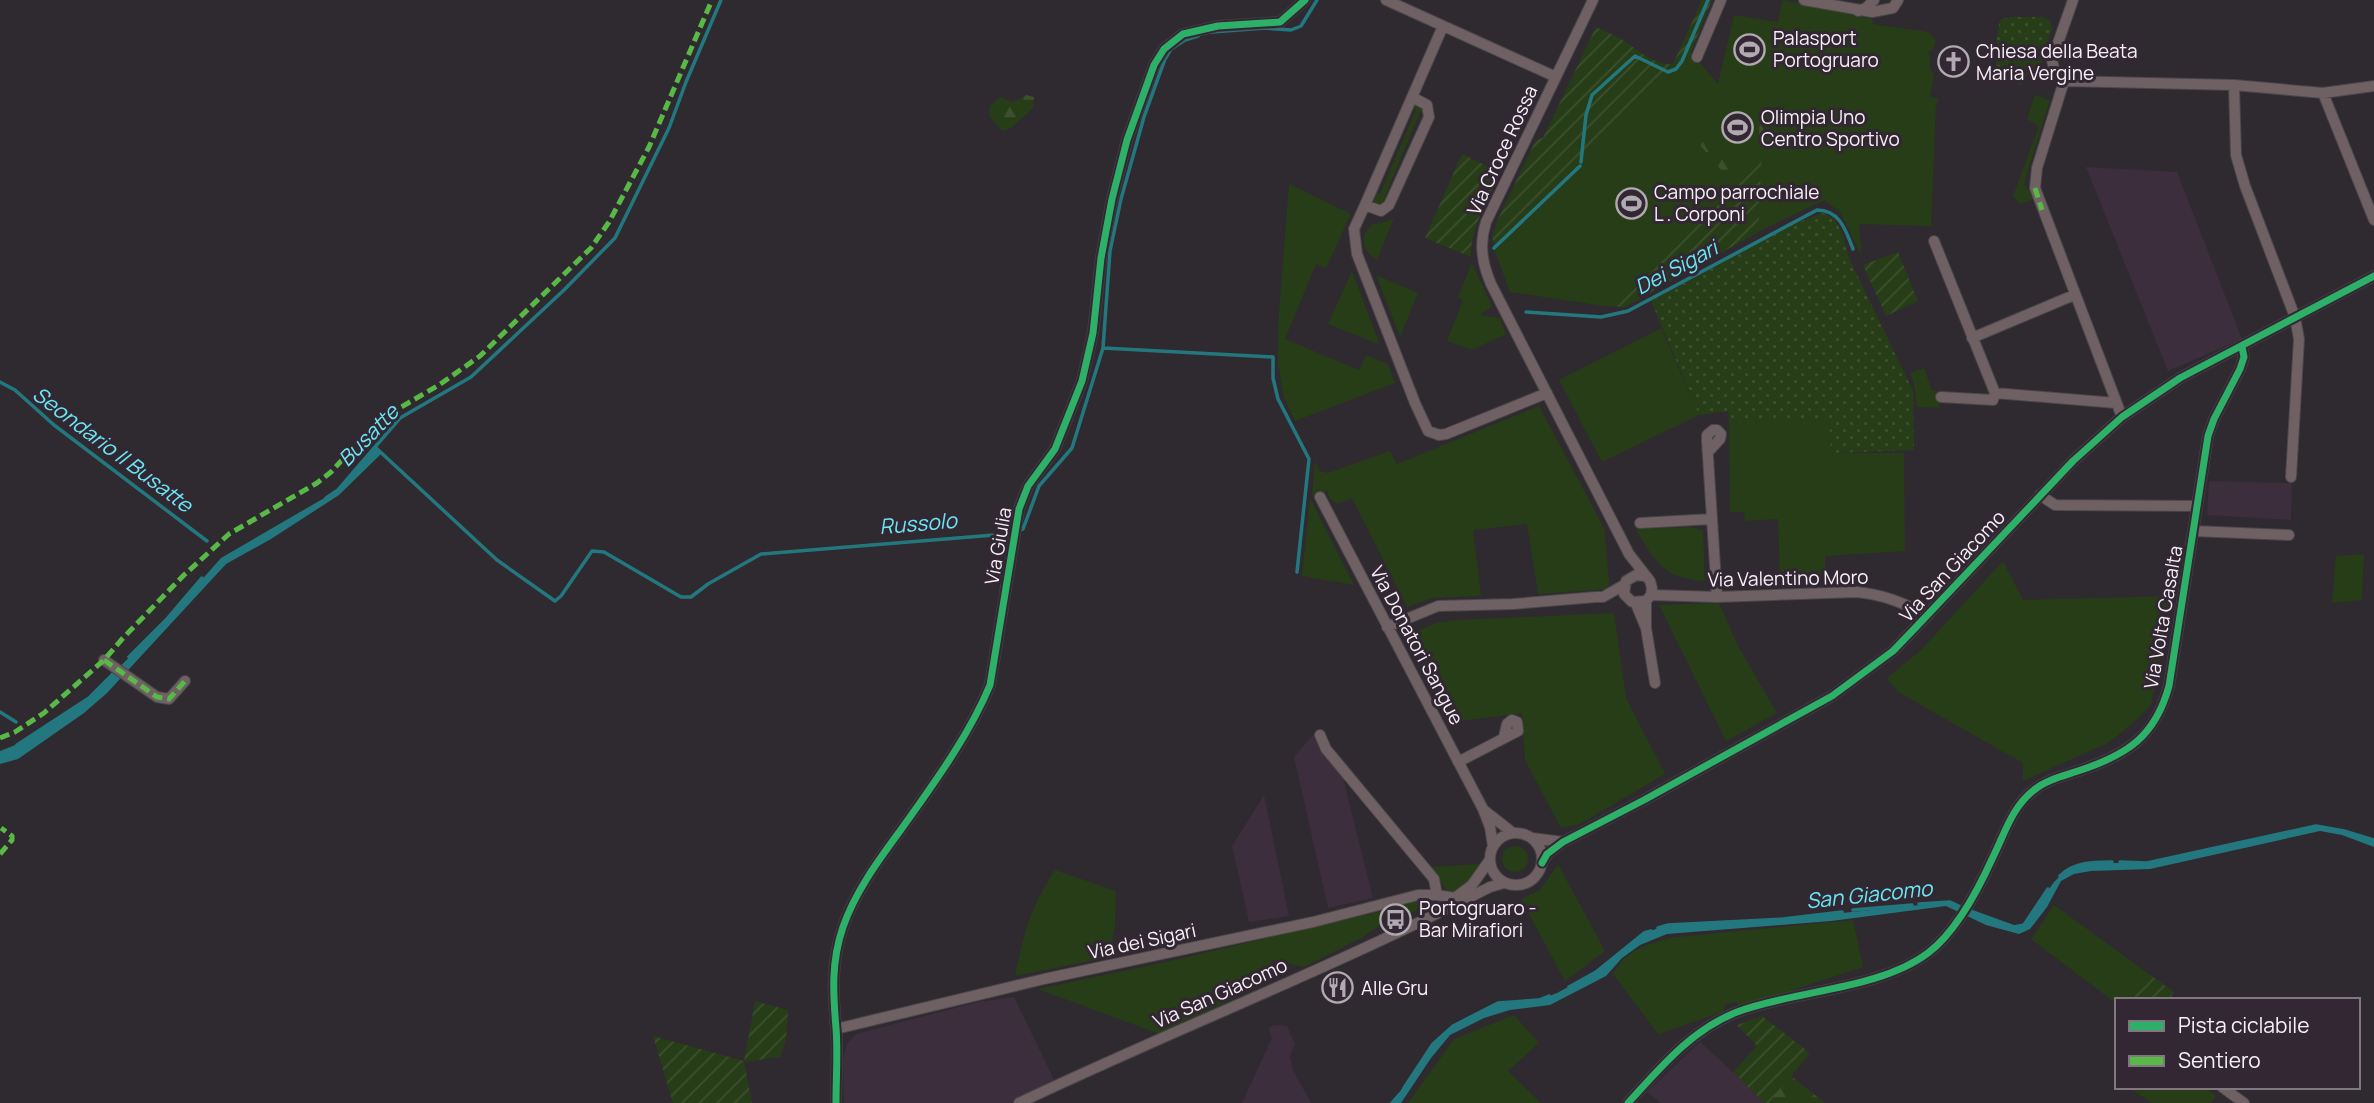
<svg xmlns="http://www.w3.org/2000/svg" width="2374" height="1103" font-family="Manrope,sans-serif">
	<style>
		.built { fill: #3c2e3d }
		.grass { fill: #263d18 }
		.forest { fill: url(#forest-firs) }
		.park { fill: url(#park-dots) }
		.garden { fill: url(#garden-furrows) }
		.water { fill: #237880 }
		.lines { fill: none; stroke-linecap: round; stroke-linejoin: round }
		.stream { stroke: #237880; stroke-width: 3.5 }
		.minor-casing { stroke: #4a474a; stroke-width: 12 }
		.minor { stroke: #6f6063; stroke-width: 10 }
		.quiet { stroke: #58b947; stroke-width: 5; stroke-dasharray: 10 5; stroke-linecap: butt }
		.cycleway-casing { stroke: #322732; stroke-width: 11 }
		.cycleway { stroke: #2db169; stroke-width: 7 }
		.labels { text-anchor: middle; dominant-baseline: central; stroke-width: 6; stroke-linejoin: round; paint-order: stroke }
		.poi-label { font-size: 19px; fill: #f7f0f7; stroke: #322732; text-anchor: start }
		.street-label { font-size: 19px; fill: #f7f0f7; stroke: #322732 }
		.water-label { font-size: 21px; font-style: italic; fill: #67e8f4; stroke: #322732 }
	</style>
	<defs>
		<pattern id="forest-firs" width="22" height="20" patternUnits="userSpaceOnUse" patternTransform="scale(1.75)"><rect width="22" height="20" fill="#263d18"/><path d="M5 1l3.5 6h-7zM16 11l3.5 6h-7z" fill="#3c502f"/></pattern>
		<pattern id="park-dots" width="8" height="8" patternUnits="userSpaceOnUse" patternTransform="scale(1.75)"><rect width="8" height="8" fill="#263d18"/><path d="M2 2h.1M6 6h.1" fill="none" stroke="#3c502f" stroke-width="1.8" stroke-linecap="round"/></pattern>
		<pattern id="garden-furrows" width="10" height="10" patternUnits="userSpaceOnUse" patternTransform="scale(1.75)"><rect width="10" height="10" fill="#263d18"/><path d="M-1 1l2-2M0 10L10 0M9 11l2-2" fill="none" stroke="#3c502f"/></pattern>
	</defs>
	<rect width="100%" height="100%" fill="#2f2a2f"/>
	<path class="built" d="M2086 167 2177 172 2242 339 2168 371Z
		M2209 481 2292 483 2291 520 2207 515Z
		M1313 735 1342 774 1373 898 1328 908 1294 757Z
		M1264 795 1289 916 1249 922 1232 846Z
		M1014 997 1056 1084 1012 1103H844L843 1059 847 1044 856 1034 978 1002Z
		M1274 1025 1287 1026 1295 1044 1290 1056 1293 1070 1311 1103H1242L1272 1038 1268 1028Z
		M1700 1042 1733 1072 1764 1103H1661L1647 1092Z"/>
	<path class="grass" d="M1782 0 1872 19 1873 24 1929 32 1936 42 1933 50H1930L1928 54 1930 56V68L1934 75 1930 97 1939 99 1936 105 1931 226 1859 224 1862 257 1840 212 1824 200 1762 230 1625 307 1604 306 1510 292 1495 252 1674 72 1691 52 1718 84 1734 15 1778 22Z
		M2035 95 2050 100 2024 183 2034 199 2021 204 2013 196 2039 126 2027 119Z
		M1415 104H1420L1424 113 1420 112 1385 196 1387 197 1384 204 1377 205 1374 200 1376 193 1380 194 1416 110 1413 108Z
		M1289 184 1351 214 1326 268 1316 264 1285 339 1359 370 1366 355 1388 364 1395 383 1295 421 1284 398 1278 364V326Z
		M1394 218 1377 260 1385 264C1367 257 1355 241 1372 224L1385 222Z
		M1472 263 1492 306 1480 315 1500 318 1506 334 1472 350 1447 341 1463 300 1458 297Z
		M1352 271 1380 345 1328 324Z
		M1376 275 1418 293 1400 337Z
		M1661 328 1699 415 1602 462 1559 380Z
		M1924 368 1932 391H1938L1940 408 1917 407 1914 384 1910 373Z
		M1539 406 1604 528 1610 589 1538 594 1527 524 1473 530 1481 596 1433 598 1407 607 1352 498 1338 504 1330 499 1327 491 1312 496 1315 460 1319 471 1328 473 1390 451 1397 464Z
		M1829 420 1831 453H1904L1905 551 1825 556V577H1780L1778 519 1745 521 1744 512H1730L1729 423Z
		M1310 498 1354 585 1302 576Z
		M1692 527 1703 531 1705 581C1665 579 1655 563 1636 529Z
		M2364 554 2362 600 2332 603 2336 556Z
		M2003 561 2023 600 2173 596 2151 705 2131 725 2108 743 2023 781V763L1898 692 1887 678 1920 651Z
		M1719 603 1738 646 1777 713 1726 741 1659 605Z
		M1614 613 1626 698 1665 774 1580 824 1561 828 1525 760 1522 713 1453 722 1411 644 1417 631 1436 623 1454 620Z
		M1502 859a13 13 0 1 1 26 0a13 13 0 1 1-26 0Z
		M1479 864C1476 877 1462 891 1448 892L1432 867Z
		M1558 864 1605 951 1565 981 1521 899 1540 890Z
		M1055 870 1116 891 1115 924 1110 957 1015 976C1024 932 1030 908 1055 870Z
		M1421 899 1442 901 1381 924 1363 937 1304 967 1272 960 1269 970 1271 981 1159 1034 1038 989 1166 962 1379 912Z
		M2054 905 2149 974 2131 1000H2117V1004L2031 939Z
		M1853 920 1863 967 1754 1003 1738 1005 1737 1002 1725 1004 1723 1012 1658 1034 1613 974C1624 950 1652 942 1676 937Z
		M1514 1015 1539 1043 1508 1071 1541 1103H1408L1454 1039Z
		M2132 1087H2205L2216 1096 2211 1103H2152L2131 1089Z"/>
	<path class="forest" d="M1026 95 1034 97 1033 108 1011 128 1002 131 989 115 990 106 1000 97 1013 102Z
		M1759 108 1771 118 1766 159 1734 185 1699 144 1694 134 1727 158 1743 164C1763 148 1759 131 1759 108Z
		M1766 1065 1792 1077 1825 1103H1766Z"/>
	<path class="park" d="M2013 17H2043L2050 21 2052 28 2040 68 2028 75 2024 74 2021 85 1995 76C1999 56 1993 38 2001 19Z
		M1822 213 1834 218 1842 232 1849 258 1913 391 1914 450 1831 453 1829 420 1729 423 1728 411 1699 415 1651 301 1790 226Z"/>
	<path class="garden" d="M1702 0H1712L1691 52 1674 72 1495 252 1492 236 1498 219 1536 140 1543 138 1596 27C1606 32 1618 36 1627 43 1642 53 1655 65 1673 64Z
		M1762 151 1758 232 1625 307 1604 306Z
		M1462 154 1501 173C1489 199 1470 227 1471 257L1425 238Z
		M1898 252 1918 301 1886 316 1863 265Z
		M2149 974 2174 992 2169 1000H2131Z
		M755 1001 788 1010 786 1040 780 1057 744 1062 752 1103H673L653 1036 744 1061Z
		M1762 1016 1810 1053 1769 1103H1764L1733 1072 1757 1046 1737 1025Z"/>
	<path class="water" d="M375 447 382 453 339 495 271 539 226 564 107 693 84 713 18 759 0 764V751L18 744 89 698 167 619 221 558 338 490Z
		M2316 826 2344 831 2374 840V847L2342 835 2320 831 2150 869 2091 871 2074 874 2061 881 2047 907 2030 929 2019 934 1986 925 1946 906 1831 921 1667 934 1640 945 1622 958 1606 976 1550 1005 1510 1010 1484 1018 1450 1035 1431 1058 1401 1103H1392L1433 1044 1453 1026 1498 1003 1539 1000 1557 993 1596 972 1644 933 1668 925 1783 919 1950 902 2014 927 2024 925 2054 882 2066 870 2088 863H2147Z"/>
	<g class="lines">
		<path class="stream" d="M1212 32 1265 28 1291 30 1301 26 1317 0
			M1581 162 1586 115 1592 95 1635 56 1668 72 1676 69 1682 61 1708 0
			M1494 248 1580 166
			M1526 312 1601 317 1628 311 1817 210C1840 210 1846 231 1853 249
			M1103 348 1273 357V378L1278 399 1309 459 1297 572
			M0 382 15 390 54 425 207 541
			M375 447 497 560 555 601 561 596 592 551 604 552 681 597H691L708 584 761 554 994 535 1023 529 1039 486 1072 448 1103 348 1110 251 1121 199 1144 117 1165 59 1171 49 1185 40 1198 36
			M326 498 338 490 400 418 471 377 564 290 615 238 669 128 686 82 721 0
			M129 657 167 619 202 578
			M0 712 16 722
			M17 745 89 698 117 670
			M2120 862 2147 863 2316 826 2344 831 2374 840
			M2060 876C2074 862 2094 862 2112 862
			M1919 904 1950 902 1963 908
			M1853 910 1912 905
			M1970 911 2014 927 2024 925 2048 889
			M1658 928 1668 925 1783 919 1842 912
			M1569 987 1596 972 1644 933 1651 931
			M1404 1088 1433 1044 1453 1026 1498 1003 1539 1000 1549 996
			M1392 1103 1400 1094"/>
		<defs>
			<path id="minor" d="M1386 0 1556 77
				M1593 0 1486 222C1479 244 1482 263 1491 284L1629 554 1650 581 1652 588 1651 595 1646 601 1632 602 1624 594 1626 581 1636 575 1644 576
				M1804 0 1872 12 1893 8 1898 0
				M1858 11 1866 8 1874 0
				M1697 57 1721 0
				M2064 81 2037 168 2035 188 2122 417
				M2064 81 2234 85 2323 93 2374 86
				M2064 81 2055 73 2052 60 2073 0
				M2234 85 2236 155 2245 186 2295 317 2299 339 2291 477
				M2323 93 2374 220
				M1412 97 1427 105 1429 117 1389 205 1381 211 1365 205 1443 26
				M1365 205 1354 229 1357 254 1415 403 1428 431 1439 435 1446 434 1547 393
				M1934 241 1995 393 2116 403
				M1972 338 2074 295
				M1941 397 1993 400 1995 393
				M1709 451 1720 439 1721 434 1717 430H1713L1707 435V441L1717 597
				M2040 495 2055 505 2197 506
				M1320 497 1483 809 1490 827 1493 846
				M1640 523 1712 519
				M2194 531 2289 535
				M1651 595 1717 597 1857 592C1886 595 1902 603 1928 615
				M1636 604 1646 628V601
				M1387 627 1438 606 1513 604 1596 597H1603L1624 585
				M1646 628 1655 683
				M104 660 157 697 169 699 185 681
				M1320 735 1326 749 1434 879 1437 895
				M1458 762 1518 731 1517 722 1512 720 1507 724 1504 737
				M1485 811 1513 833
				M1490 859a26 26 0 1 1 52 0a26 26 0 1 1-52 0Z
				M1532 838 1563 842
				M1542 863 1547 854 1563 842 1644 800 1832 696 1893 651 1917 626 2073 461 2122 417 2180 378 2374 276
				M1452 900 1472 885 1489 861
				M836 1029 1044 979 1313 922 1418 895H1437L1455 898
				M2222 1087 2244 1103
				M836 1103C836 1078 838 1052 836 1028 833 993 831 962 843 927 855 892 878 861 900 831 932 786 969 736 990 685L1019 509 1028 486 1055 449 1082 381 1093 333 1101 258 1112 199 1127 140 1154 65 1164 49 1183 34 1218 26 1280 22 1305 0
				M1019 1103C1175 1029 1337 966 1490 887L1504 883
				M1628 1103C1660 1068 1691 1030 1737 1012 1795 990 1879 990 1928 953 1956 932 1979 888 1993 857 2005 833 2012 807 2034 790 2046 780 2063 776 2078 771 2127 755 2155 737 2169 686L2208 436 2214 419 2240 369 2244 357 2242 347"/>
		</defs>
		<use href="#minor" class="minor-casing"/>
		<use href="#minor" class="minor"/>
		<path class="quiet" d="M2035 188 2042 210
			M104 660 157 697 169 699 185 681
			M0 738 15 732 44 713 104 660 123 638 183 576 229 534 317 483 331 472 379 420 439 385 480 356 591 248 609 222 649 147 712 0
			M0 854 12 840V836L1 828"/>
		<defs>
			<path id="cycleway" d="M1542 863 1547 854 1563 842 1644 800 1832 696 1893 651 1917 626 2073 461 2122 417 2180 378 2374 276
				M836 1103C836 1078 838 1052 836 1028 833 993 831 962 843 927 855 892 878 861 900 831 932 786 969 736 990 685L1019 509 1028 486 1055 449 1082 381 1093 333 1101 258 1112 199 1127 140 1154 65 1164 49 1183 34 1218 26 1280 22 1305 0
				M1628 1103C1660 1068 1691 1030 1737 1012 1795 990 1879 990 1928 953 1956 932 1979 888 1993 857 2005 833 2012 807 2034 790 2046 780 2063 776 2078 771 2127 755 2155 737 2169 686L2208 436 2214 419 2240 369 2244 357 2242 347"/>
		</defs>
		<use href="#cycleway" class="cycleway-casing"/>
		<use href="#cycleway" class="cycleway"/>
	</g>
	<defs>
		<symbol id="stadium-ring" viewBox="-11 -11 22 22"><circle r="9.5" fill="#322732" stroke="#b1abb1" stroke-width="1.5"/><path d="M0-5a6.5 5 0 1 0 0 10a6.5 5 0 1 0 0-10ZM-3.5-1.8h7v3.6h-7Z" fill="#b1abb1"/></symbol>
		<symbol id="church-ring" viewBox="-11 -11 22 22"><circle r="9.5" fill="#322732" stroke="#b1abb1" stroke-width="1.5"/><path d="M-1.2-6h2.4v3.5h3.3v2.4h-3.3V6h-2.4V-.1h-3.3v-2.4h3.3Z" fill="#b1abb1"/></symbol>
		<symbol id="bus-ring" viewBox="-11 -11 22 22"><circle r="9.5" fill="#322732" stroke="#b1abb1" stroke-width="1.5"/><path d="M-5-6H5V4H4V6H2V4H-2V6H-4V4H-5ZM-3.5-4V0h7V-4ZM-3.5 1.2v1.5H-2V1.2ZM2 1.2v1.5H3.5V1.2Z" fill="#b1abb1"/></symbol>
		<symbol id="restaurant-ring" viewBox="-11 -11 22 22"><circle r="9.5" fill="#322732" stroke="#b1abb1" stroke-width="1.5"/><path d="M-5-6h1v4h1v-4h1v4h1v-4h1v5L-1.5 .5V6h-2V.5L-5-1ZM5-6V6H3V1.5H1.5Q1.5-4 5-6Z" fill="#b1abb1"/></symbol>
	</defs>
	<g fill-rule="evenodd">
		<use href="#stadium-ring" x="1732" y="32" width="35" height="35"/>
		<use href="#church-ring" x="1936" y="44" width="35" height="35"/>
		<use href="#stadium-ring" x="1720" y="110" width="35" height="35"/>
		<use href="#stadium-ring" x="1614" y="186" width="35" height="35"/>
		<use href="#bus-ring" x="1378" y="902" width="35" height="35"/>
		<use href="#restaurant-ring" x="1320" y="970" width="35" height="35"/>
	</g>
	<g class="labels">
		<g class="poi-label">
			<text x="1773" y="38">Palasport<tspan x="1773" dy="22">Portogruaro</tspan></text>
			<text x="1976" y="51">Chiesa della Beata<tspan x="1976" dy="22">Maria Vergine</tspan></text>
			<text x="1761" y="117">Olimpia Uno<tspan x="1761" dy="22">Centro Sportivo</tspan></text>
			<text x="1654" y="192">Campo parrochiale<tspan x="1654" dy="22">L . Corponi</tspan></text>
			<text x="1419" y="908">Portogruaro -<tspan x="1419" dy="22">Bar Mirafiori</tspan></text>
			<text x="1361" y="988">Alle Gru</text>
		</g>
		<g class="street-label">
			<text transform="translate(1502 150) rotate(-65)">Via Croce Rossa</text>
			<text transform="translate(998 546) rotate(-80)">Via Giulia</text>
			<text transform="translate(1952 566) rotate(-47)">Via San Giacomo</text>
			<text transform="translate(1788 578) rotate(-1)">Via Valentino Moro</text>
			<text transform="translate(2163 617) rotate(-80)">Via Volta Casalta</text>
			<text transform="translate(1417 645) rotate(62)">Via Donatori Sangue</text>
			<text transform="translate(1142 941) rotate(-12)">Via dei Sigari</text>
			<text transform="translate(1220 993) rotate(-24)">Via San Giacomo</text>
		</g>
		<g class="water-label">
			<text transform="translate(1676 267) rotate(-28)">Dei Sigari</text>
			<text transform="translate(368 435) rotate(-46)">Busatte</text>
			<text transform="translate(113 449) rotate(37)">Seondario II Busatte</text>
			<text transform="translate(918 523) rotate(-5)">Russolo</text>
			<text transform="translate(1869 894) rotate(-6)">San Giacomo</text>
		</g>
	</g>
	<rect x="2115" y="998" width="245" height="91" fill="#322732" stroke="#817781" stroke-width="2"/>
	<rect x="2129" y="1021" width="35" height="10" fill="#2db169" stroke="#817781" stroke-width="2"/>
	<text x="2178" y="1033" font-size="21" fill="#f7f0f7">Pista ciclabile</text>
	<rect x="2129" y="1056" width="35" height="10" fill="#58b947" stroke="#817781" stroke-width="2"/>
	<text x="2178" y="1068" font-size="21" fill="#f7f0f7">Sentiero</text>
</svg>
